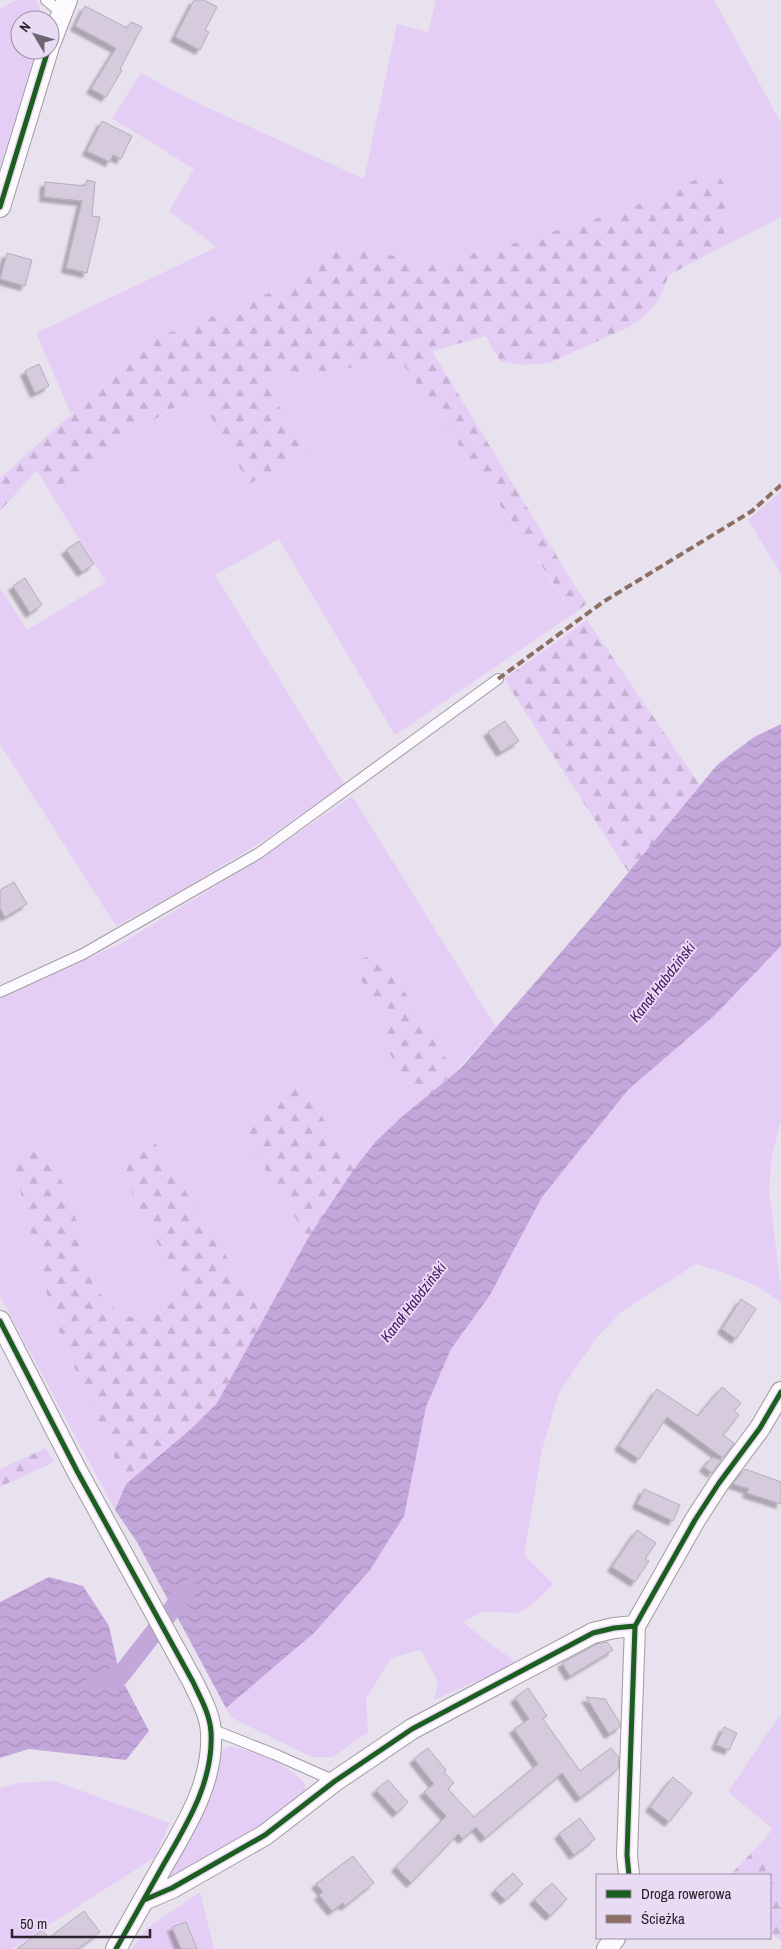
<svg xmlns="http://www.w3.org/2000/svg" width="781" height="1949" font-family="'Archivo Narrow',sans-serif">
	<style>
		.grass { fill: #e4cef5 }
		.forest { fill: url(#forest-firs) }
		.water { fill: url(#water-waves) }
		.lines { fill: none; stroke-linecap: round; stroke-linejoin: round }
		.canal { stroke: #c4a7da; stroke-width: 19 }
		.building { fill: #d5cbdd; stroke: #b3aeb8; filter: url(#shadow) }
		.lane-casing { stroke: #a09ba5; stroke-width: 12 }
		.street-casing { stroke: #a09ba5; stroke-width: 22 }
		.lane { stroke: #fcfafc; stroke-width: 10 }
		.street { stroke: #fcfafc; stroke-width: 20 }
		.quiet { stroke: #8d6e63; stroke-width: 4; stroke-dasharray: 8 4; stroke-linecap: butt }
		.cycleway-casing { stroke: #e9dbf4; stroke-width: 8 }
		.cycleway { stroke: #1b5e20; stroke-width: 5 }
		.labels { text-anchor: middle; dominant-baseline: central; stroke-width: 4; stroke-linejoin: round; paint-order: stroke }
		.water-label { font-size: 15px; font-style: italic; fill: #471263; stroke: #e9dbf4 }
	</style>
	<defs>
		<pattern id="forest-firs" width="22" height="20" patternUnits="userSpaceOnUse" patternTransform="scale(1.25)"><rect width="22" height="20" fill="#e4cef5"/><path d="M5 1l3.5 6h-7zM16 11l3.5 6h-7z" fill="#c4b1d2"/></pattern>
		<pattern id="water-waves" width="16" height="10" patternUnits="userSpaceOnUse" patternTransform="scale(1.25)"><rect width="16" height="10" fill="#c4a7da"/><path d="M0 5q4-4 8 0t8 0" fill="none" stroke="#a88fbb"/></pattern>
		<filter id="shadow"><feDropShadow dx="-4.5" dy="4.5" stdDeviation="1" flood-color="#0004"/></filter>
	</defs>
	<rect width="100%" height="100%" fill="#e8e1ee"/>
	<path class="grass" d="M17 0H36L43 17 48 14 46 20H20V50H37L0 171V9Z
		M436 0H714L781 123V217L722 247 726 220 732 213 714 171 678 188 625 210 508 245 416 266 405 258 341 246 304 278 232 309 158 337 71 414 36 333 217 247 169 211 194 169 112 118 141 73 189 99 364 179 397 24 428 32Z
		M401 361 564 600 570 597 579 610 395 735 279 539 215 575 344 784 269 837 184 889 116 926 0 744V588L27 630 106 582 51 494 129 434 199 394 249 484 261 377 325 371Z
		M781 491V574L748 520Z
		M352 796 496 1027 454 1073 392 974 361 980 383 1012 384 1045 421 1101 376 1141 354 1169 303 1085 272 1102 259 1111 244 1136 308 1238 264 1317 156 1145 126 1172 131 1192 147 1225 170 1264 177 1283 170 1304 160 1313 139 1318 120 1315 101 1295 86 1265 80 1233 70 1200 59 1176 11 1145 19 1186 53 1318 126 1484 115 1510 0 1296V999L124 942 266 855Z
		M781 946V1121L772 1155 769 1190 781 1289V1303C758 1283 725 1273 696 1264L621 1312 597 1337 559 1392 542 1450 524 1555 553 1584 533 1604 518 1613 481 1612 463 1622 481 1637 517 1663 434 1700 438 1682 421 1650 391 1658 366 1699 368 1732 333 1757H312L232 1718 226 1708 315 1632 370 1570 403 1516 426 1407 451 1349 490 1295 542 1197 628 1090 715 1015Z
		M779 1716 781 1718V1890L770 1879V1875H766L760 1851 756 1848 773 1829 728 1792Z
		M231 1746C256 1753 287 1763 305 1784V1794L288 1811 170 1881 166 1879C185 1851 202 1821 212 1789 216 1775 213 1750 231 1746Z
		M54 1781 170 1823 154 1858 11 1949H0V1788L17 1783Z
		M200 1892 214 1949H132L147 1928Z"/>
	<path class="forest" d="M714 171 727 187 733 202 732 213 726 220 722 247 669 275 659 299 645 316 629 327 549 363 523 365 500 361 486 336 432 351 578 591 587 603 579 610 570 597 565 600 401 361 325 371 261 377 308 453 249 484 198 394 129 434 51 494 37 470 0 511V478L158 337 232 309 304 278 341 246 405 258 417 266 508 245 625 210 678 188Z
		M587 620 700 785 629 873 504 679Z
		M370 956C395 966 438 1047 454 1073L421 1101 384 1045 383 1012 361 980 356 967 361 959Z
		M303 1085 354 1169 308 1238 244 1136C253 1108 279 1098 303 1085Z
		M156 1144 264 1317 217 1403 192 1428 126 1484 53 1318 19 1186 11 1145 37 1153 59 1176 70 1200 80 1233 86 1265 101 1295 120 1315 139 1318 160 1313 170 1304 177 1283 170 1264 147 1225 131 1192 126 1172 133 1152Z
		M46 1448 54 1462 0 1487V1469Z
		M756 1848 764 1858 766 1875H730Z
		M770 1879 781 1890V1941L770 1932Z"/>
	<path class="water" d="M781 724V946L715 1015 628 1090 542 1197 490 1295 451 1349 426 1407 404 1516 370 1570 315 1632 226 1708 137 1542 115 1510 126 1484 192 1428 217 1403 308 1238 354 1169 376 1141 404 1115 461 1068 595 913 717 765 754 737Z
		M49 1577 83 1586 109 1626 120 1676 149 1731 126 1760 29 1749 0 1758V1602Z"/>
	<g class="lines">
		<path class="canal" d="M95 1682 120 1676 188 1589"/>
	</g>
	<path class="building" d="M194 0H204L217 7 205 30 209 32 200 50 175 37Z
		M85 6 127 28 131 22 142 27 120 69 122 70 106 97 91 89 116 48 75 26Z
		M102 121 132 136 121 159 113 155 110 162 87 151Z
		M87 180 95 182 92 216 100 217 87 273 66 268 82 201 44 197 45 182 85 186Z
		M7 253 32 260 25 286 0 279Z
		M39 364 49 386 35 393 25 371Z
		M79 541 94 564 82 572 66 550Z
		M25 578 42 605 30 613 13 586Z
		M505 721 519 741 501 752 488 732Z
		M14 882 27 904 5 917 0 908V890Z
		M741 1299 756 1309 736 1339 722 1329Z
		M722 1387 741 1403 734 1411 739 1415 723 1435 734 1443 723 1458 667 1417 639 1459 619 1446 657 1389 698 1416Z
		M712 1457 721 1460 712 1473 704 1467Z
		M745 1469 781 1482V1504L747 1493 749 1489 733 1484Z
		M644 1489 680 1505 673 1521 637 1504Z
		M637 1530 656 1543 645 1559 649 1561 635 1582 612 1567Z
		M607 1642 613 1650 570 1676 562 1663 597 1644Z
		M528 1688 547 1716 543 1719 580 1771 611 1748 619 1757 618 1769 580 1798 562 1773 485 1838 476 1827 463 1839 458 1834 411 1883 396 1867 446 1816 424 1792 434 1784 414 1759 428 1748 446 1770 444 1772 454 1783 448 1789 474 1817 538 1764 514 1729 529 1719 515 1698Z
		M586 1697 605 1699 620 1723V1727L609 1734Z
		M724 1727 737 1733 729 1750 716 1745Z
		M673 1777 692 1793 669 1822 650 1807Z
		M388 1780 408 1802 397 1813 376 1790Z
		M580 1818 595 1839 574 1855 559 1834Z
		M353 1856 374 1883 345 1906 343 1903 332 1911 319 1895 323 1892 316 1884Z
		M513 1873 523 1884 505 1900 495 1890Z
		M552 1883 567 1899 550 1916 534 1900Z
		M84 1911 100 1932 78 1949H17L42 1930 49 1938Z
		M186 1922 197 1949H181L172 1927Z"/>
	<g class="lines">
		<defs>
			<path id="lane" d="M46 0 61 12
				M0 992 83 954 259 853 498 679
				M211 1729 274 1754 335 1781"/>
			<path id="street" d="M50 44 67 0
				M0 207 48 50
				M0 1321 77 1471 193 1682C200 1697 210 1714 211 1732 214 1783 185 1827 161 1869 146 1896 131 1922 116 1949
				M629 1875 627 1855 635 1626 695 1520 719 1483 760 1428 781 1392
				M144 1900 172 1888 265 1835 335 1781 412 1729 593 1633 614 1628 635 1626
				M607 1949 615 1938"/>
		</defs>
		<use href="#lane" class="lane-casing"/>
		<use href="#street" class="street-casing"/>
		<use href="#lane" class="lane"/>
		<use href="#street" class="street"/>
		<path class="quiet" d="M498 679 603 602 752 511 781 485"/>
		<defs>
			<path id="cycleway" d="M0 207 48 50
				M0 1321 77 1471 193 1682C200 1697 210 1714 211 1732 214 1783 185 1827 161 1869 146 1896 131 1922 116 1949
				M629 1875 627 1855 635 1626 695 1520 719 1483 760 1428 781 1392
				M144 1900 172 1888 265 1835 335 1781 412 1729 593 1633 614 1628 635 1626"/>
		</defs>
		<use href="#cycleway" class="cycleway-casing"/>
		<use href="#cycleway" class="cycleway"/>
	</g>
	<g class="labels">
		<g class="water-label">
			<text transform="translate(662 982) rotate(-52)">Kanał Habdziński</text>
			<text transform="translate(413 1302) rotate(-52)">Kanał Habdziński</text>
		</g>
	</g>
	<rect x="596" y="1874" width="175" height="65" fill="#e9dbf4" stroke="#9c91a4"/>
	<rect x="606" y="1890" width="25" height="8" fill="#1b5e20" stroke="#9c91a4"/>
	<text x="641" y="1899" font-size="15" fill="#28232c">Droga rowerowa</text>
	<rect x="606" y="1915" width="25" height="8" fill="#8d6e63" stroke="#9c91a4"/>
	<text x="641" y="1924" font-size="15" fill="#28232c">Ścieżka</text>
	<g transform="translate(35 35) rotate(308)"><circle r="24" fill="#e9dbf4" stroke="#9c91a4"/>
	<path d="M0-4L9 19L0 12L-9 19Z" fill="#6b6670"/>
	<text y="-8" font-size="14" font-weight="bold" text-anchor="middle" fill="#28232c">N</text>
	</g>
	<path d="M12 1929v8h138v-8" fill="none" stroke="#28232c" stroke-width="2.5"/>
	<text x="20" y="1929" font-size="15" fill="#28232c" stroke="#e9dbf4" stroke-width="4" paint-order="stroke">50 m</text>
</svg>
